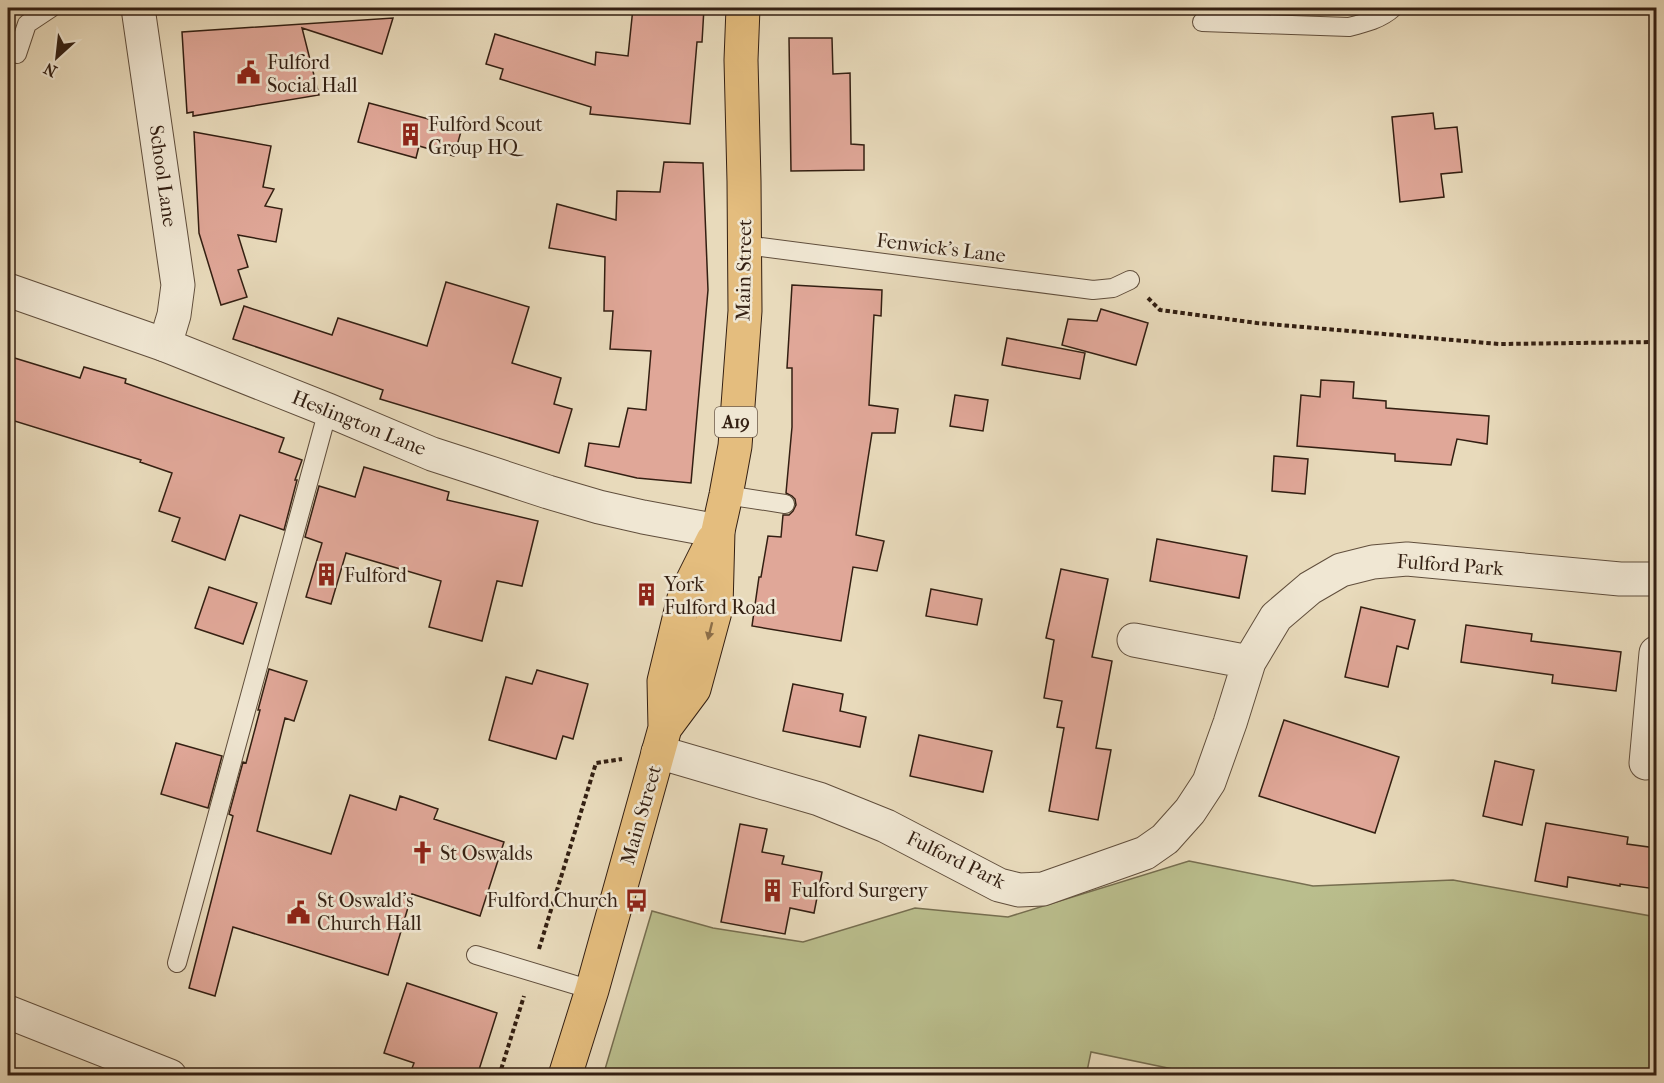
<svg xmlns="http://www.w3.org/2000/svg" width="1664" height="1083" font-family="'IM FELL French Canon',serif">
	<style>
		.green { fill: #babe8d; stroke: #766e50; stroke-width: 1.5 }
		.building { fill: #e0a798; stroke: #331f12; stroke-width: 1.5 }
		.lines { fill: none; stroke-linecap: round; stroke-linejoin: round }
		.service-casing { stroke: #604e3c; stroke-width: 20 }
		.minor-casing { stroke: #604e3c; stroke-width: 35 }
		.tertiary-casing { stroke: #604e3c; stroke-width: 35 }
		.primary-casing { stroke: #331f12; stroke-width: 35 }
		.path { stroke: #331f12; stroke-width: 4; stroke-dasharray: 4.5 3; stroke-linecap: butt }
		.service { stroke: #f0e7d3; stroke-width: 18 }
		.minor { stroke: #f0e7d3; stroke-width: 33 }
		.tertiary { stroke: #f0e7d3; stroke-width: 33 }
		.primary { stroke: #e4bd7e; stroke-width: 33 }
		.oneway { fill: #8c6e48 }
		.labels { text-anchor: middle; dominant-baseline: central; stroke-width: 5; stroke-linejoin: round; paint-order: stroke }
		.shield { fill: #f0e7d3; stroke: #6c5b4c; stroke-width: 1.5 }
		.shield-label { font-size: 18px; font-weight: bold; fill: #331f12 }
		.poi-label { font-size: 20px; fill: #331f12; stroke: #f0e7d3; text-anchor: start }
		.street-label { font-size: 20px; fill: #331f12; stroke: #f0e7d3 }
	</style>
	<rect width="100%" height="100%" fill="#e8dabb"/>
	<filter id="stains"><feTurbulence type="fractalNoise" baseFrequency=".00333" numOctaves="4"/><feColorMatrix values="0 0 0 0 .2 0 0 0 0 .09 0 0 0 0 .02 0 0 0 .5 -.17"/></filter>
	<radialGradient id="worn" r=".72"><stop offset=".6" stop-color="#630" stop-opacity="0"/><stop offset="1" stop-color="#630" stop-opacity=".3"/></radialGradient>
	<path class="green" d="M1189 861 1313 886 1453 880 1656 917V1075L1206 1076 1091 1052 1086 1076H603L652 911 713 928 803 942 915 908 1008 917Z"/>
	<path class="building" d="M633 8H704L702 42H697L690 124 590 114 591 107 500 79 503 69 486 64 495 34 595 65 596 52 628 56Z
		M393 18 382 54 302 28 319 95 193 116V112L187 113 182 32Z
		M789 38H832L833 74 850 73 851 144 864 145V170L791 171Z
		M369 103 462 128 454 156 419 146 416 158 358 142Z
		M1433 113 1435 129 1457 127 1462 172 1441 174 1444 197 1400 202 1392 117Z
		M194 132 271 146 263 187 274 189 265 206 282 209 276 242 238 235 248 267 238 270 247 297 221 305 199 233Z
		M664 162 703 163 708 290 691 483 637 478 585 466 589 443 619 447 628 408 646 410 651 351 610 349 613 311H604L605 257 549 248 557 204 616 220 617 191 660 192Z
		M446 282 529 307 512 363 561 378 554 404 572 409 559 453 380 399 383 390 233 339 244 306 332 335 338 318 427 346Z
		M792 285 882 290 881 316 874 315 869 405 898 409 895 433H872L856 535 884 541 877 571 853 567 841 641 752 626 759 577H761L768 536 781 537 783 515H789L793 511 796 505 795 499 792 496 786 493 792 427V368H787Z
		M1101 309 1148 323 1136 365 1062 345 1068 319 1097 321Z
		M1007 338 1085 353 1080 379 1002 365Z
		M8 356 80 378 84 367 126 379 125 383 284 438 279 452 302 460 295 480H297L284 530 240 515 225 560 172 541 180 518 159 511 172 473 140 462 141 460 8 419Z
		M1321 380 1354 382 1353 398 1386 401V408L1489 416 1487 444 1457 439 1451 465 1395 461V454L1297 446 1301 395 1320 397Z
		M955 395 988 400 983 431 950 426Z
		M1274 456 1308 459 1305 494 1272 491Z
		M364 467 449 492 447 500 538 521 522 586 497 581 482 641 429 627 441 581 346 553 331 604 306 597 322 543 305 537 319 486 355 497Z
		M1157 539 1247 556 1239 598 1150 581Z
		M1061 569 1108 579 1092 657 1112 661 1096 748 1111 750 1098 820 1049 811 1064 728 1057 727 1062 701 1044 698 1054 640 1046 638Z
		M209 587 257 603 243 644 195 628Z
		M931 589 982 599 977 625 926 616Z
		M1361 607 1415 620 1408 649 1397 646 1388 687 1345 677Z
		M1466 625 1532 634 1531 641 1621 652 1616 691 1552 683 1553 675 1461 662Z
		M269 669 307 681 294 721 285 718 257 831 331 854 350 795 396 810 400 796 438 809 434 819 504 842 480 916 412 894 388 975 233 927 215 996 189 988 233 816 229 814 243 762 246 763 260 710H258Z
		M537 670 588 684 573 739 563 736 556 759 489 740 506 677 532 684Z
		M793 684 843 694 840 711 866 717 860 747 783 731Z
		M1284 720 1399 757 1375 833 1259 796Z
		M919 735 992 751 983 792 910 776Z
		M176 743 222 756 208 808 161 794Z
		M1495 761 1534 770 1522 825 1483 816Z
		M1546 823 1628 837 1627 844 1656 848V889L1620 884V886L1568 877 1567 887 1535 881Z
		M740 824 767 829 762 852 784 856 782 864 822 872 814 913 790 908 785 934 721 922Z
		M407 983 497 1013 477 1076H409L414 1063 384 1053Z"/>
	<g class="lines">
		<defs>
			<path id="service" d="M1202 22 1349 27C1365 23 1381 19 1393 8
				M8 49 17 54 27 24 51 8
				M745 245 1093 290 1113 288 1130 280
				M726 495 785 504
				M476 955 592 990
				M177 963 328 410"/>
			<path id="minor" d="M138 8 178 285 174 315 165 345
				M1134 640 1249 662
				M658 752 819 799 886 826 999 885 1019 890 1043 889 1145 853 1165 839 1190 811 1209 782 1230 723 1249 662 1276 617 1310 588 1341 570 1373 562 1407 559 1620 579H1656
				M1646 763 1656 653
				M8 1012 170 1076"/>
			<path id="tertiary" d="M8 290 165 345 328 410 432 454 466 465 548 492 599 507 643 517 718 531"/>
			<path id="primary" d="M665 728 694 689 716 608 718 531 726 495 735 446 745 311 744 181 741 60 743 8
				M565 1076 592 990 665 728 664 681 684 598 713 540"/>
		</defs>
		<use href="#service" class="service-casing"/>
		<use href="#minor" class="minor-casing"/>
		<use href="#tertiary" class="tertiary-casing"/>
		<use href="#primary" class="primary-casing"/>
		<path class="path" d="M1148 298 1160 310 1257 323 1499 344 1656 342
			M539 949 596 763 622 759
			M499 1076 524 996"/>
		<use href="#service" class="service"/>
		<use href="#minor" class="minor"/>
		<use href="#tertiary" class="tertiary"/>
		<use href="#primary" class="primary"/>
	</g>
	<defs><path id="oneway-solid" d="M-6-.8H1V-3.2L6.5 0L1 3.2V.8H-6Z" transform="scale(1.5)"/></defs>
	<use class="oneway" href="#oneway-solid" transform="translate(710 631) rotate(104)"/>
	<defs>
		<symbol id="civic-bare" viewBox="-9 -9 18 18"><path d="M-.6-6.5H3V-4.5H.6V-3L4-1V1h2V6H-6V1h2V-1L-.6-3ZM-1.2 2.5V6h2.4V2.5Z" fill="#8f2418" stroke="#f0e7d3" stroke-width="2.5" paint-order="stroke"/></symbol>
		<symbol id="building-bare" viewBox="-9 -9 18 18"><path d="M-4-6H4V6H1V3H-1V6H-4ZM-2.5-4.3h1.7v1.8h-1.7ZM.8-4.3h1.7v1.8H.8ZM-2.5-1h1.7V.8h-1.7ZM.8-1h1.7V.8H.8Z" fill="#8f2418" stroke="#f0e7d3" stroke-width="2.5" paint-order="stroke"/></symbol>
		<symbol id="church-bare" viewBox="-9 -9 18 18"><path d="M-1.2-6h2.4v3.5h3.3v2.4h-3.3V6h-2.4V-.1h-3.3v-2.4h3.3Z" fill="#8f2418" stroke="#f0e7d3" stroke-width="2.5" paint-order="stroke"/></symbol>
		<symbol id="bus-bare" viewBox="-9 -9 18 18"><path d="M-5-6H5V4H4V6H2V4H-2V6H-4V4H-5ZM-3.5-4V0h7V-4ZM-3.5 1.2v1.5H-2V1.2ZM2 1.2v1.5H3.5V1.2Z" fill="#8f2418" stroke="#f0e7d3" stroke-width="2.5" paint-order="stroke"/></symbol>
	</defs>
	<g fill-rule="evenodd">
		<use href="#civic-bare" x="232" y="56" width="33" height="33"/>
		<use href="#building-bare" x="394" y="118" width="33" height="33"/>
		<use href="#building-bare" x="310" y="558" width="33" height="33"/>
		<use href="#building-bare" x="630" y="578" width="33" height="33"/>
		<use href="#church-bare" x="406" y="836" width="33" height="33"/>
		<use href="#building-bare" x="756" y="874" width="33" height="33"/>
		<use href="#bus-bare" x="620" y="884" width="33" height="33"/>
		<use href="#civic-bare" x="282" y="896" width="33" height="33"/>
	</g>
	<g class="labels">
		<rect class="shield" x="715" y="407" width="42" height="30" rx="4.5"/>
		<g class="shield-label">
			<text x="736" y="422">A19</text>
		</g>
		<g class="poi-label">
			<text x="267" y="62">Fulford<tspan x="267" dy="23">Social Hall</tspan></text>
			<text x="428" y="124">Fulford Scout<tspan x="428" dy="23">Group HQ</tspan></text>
			<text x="344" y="575">Fulford</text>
			<text x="664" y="584">York<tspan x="664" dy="23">Fulford Road</tspan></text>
			<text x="440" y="853">St Oswalds</text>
			<text x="791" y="890">Fulford Surgery</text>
			<text x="317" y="900">St Oswald's<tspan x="317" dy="23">Church Hall</tspan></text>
			<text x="618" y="900" text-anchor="end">Fulford Church</text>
		</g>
		<g class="street-label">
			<text transform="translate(163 176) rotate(82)">School Lane</text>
			<text transform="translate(941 248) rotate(7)">Fenwick's Lane</text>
			<text transform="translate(744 270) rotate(-89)">Main Street</text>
			<text transform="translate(359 423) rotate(22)">Heslington Lane</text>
			<text transform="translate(1450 565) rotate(4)">Fulford Park</text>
			<text transform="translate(641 815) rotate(-74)">Main Street</text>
			<text transform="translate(956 860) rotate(26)">Fulford Park</text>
		</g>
	</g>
	<rect width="1664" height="1083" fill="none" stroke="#e8dabb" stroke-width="30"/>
	<rect x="9" y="9" width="1646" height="1065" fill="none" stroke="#331f12" stroke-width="3"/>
	<rect x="15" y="15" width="1634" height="1053" fill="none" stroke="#331f12" stroke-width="1.5"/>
	<g transform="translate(57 57) rotate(207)" stroke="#f0e7d3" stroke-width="4.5" paint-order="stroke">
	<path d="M0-4.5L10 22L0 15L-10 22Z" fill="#331f12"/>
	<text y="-9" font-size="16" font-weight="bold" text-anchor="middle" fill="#331f12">N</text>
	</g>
	<rect width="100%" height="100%" filter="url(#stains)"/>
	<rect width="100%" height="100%" fill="url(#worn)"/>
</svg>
